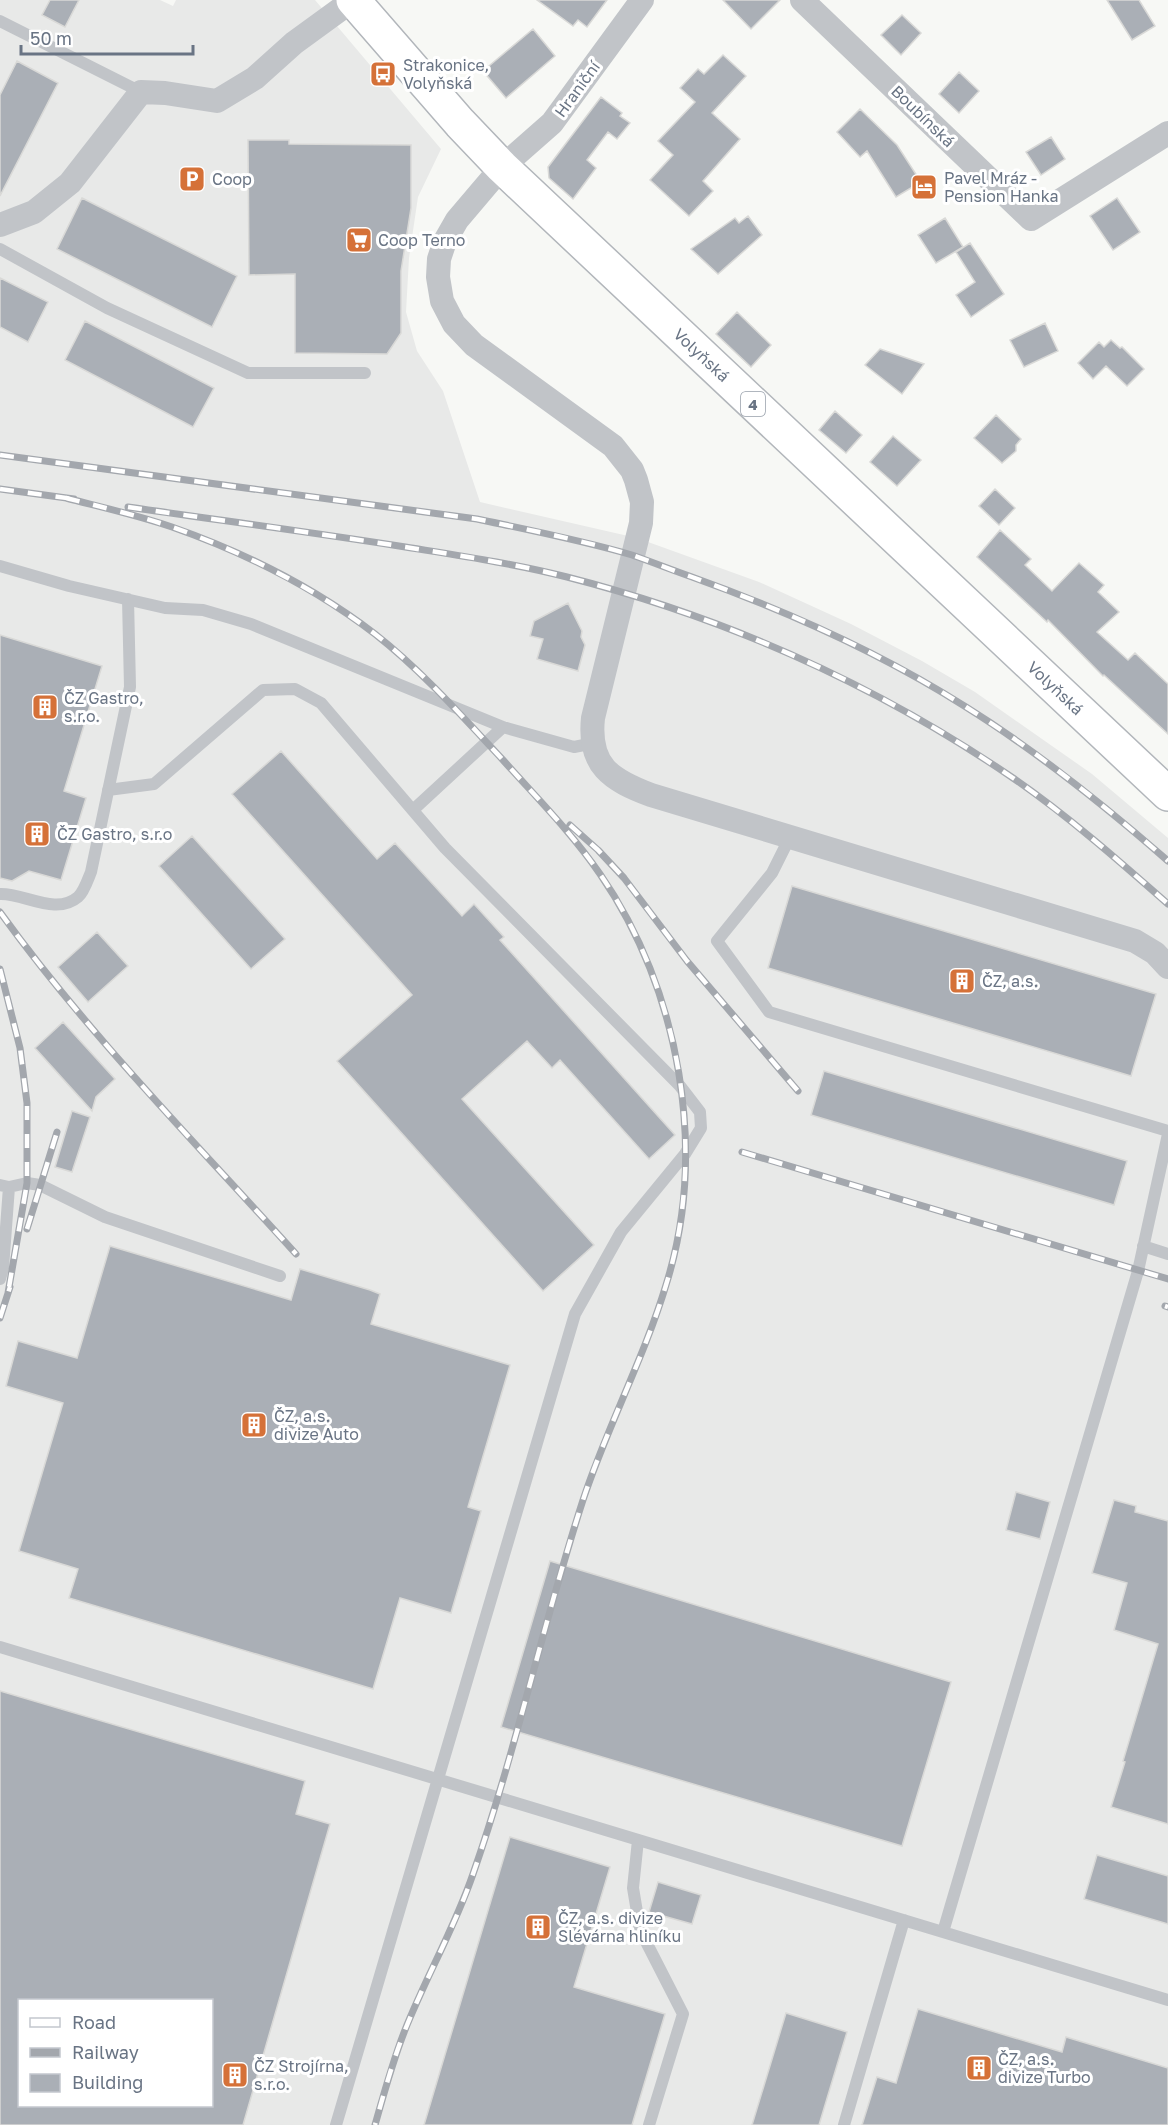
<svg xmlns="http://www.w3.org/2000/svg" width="1168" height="2125" font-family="'Golos Text',sans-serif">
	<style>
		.built { fill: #e8e9e8; fill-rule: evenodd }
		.building { fill: #aaafb6; stroke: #d9d9d7; stroke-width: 1.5; fill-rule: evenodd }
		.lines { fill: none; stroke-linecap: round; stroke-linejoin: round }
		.primary-casing { stroke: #b2b6bb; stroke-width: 36 }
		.service { stroke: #c1c4c8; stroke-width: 12 }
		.minor { stroke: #c1c4c8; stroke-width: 24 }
		.primary { stroke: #fff; stroke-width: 33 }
		.rail-casing { stroke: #a3a7ad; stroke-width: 7 }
		.rail { stroke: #fff; stroke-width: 4.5; stroke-dasharray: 14; stroke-linecap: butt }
		.labels { text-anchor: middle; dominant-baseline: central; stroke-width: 6; stroke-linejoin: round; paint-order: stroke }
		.shield { fill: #fff; stroke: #969ea9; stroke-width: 1.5 }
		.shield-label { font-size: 15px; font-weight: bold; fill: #697484 }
		.poi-label { font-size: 16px; fill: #697484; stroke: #fff; text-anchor: start }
		.street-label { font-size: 16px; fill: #697484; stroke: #fff }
	</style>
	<rect width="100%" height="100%" fill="#f7f8f5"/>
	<path class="built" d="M0 0H160L173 6 176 0H315L441 149 418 197 409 258 406 312 417 351 443 391 480 502 637 538 759 582 851 624 922 661 975 692 1092 774 1168 838V2125H0ZM20 2000H212V2106H20Z"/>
	<path class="building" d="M50 0H79L65 27 42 15Z
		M537 0H607L587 27 578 20 573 26Z
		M723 0H780L751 29Z
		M1107 0H1139L1155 26 1132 40Z
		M902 15 921 33 901 55 881 35Z
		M533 29 555 56 506 98 483 71Z
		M723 55 746 76 712 113 740 139 703 181 713 191 689 216 650 180 673 155 658 141 695 102 680 88 698 69 704 74Z
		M17 61 58 83 0 196V95Z
		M959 72 979 91 959 113 939 94Z
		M601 97 622 113 620 116 630 123 617 139 608 132 587 160 596 168 573 199 549 178 548 167Z
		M860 109 897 145 921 182 896 197 867 151 860 157 837 132Z
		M1051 137 1065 159 1041 175 1026 152Z
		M248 140H289V144L411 145V208L401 271V333L387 354 295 353V274L249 275Z
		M82 198 237 276 212 327 57 249Z
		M1117 198 1140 232 1113 250 1090 216Z
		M748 216 762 235 718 274 691 249 735 218 739 223Z
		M945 218 963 247 936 263 918 235Z
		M970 243 1004 294 971 317 956 295 975 282 956 252Z
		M0 278 48 302 28 342 0 327Z
		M737 312 771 345 751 367 716 334Z
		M85 321 214 388 193 427 65 360Z
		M1045 323 1058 351 1024 367 1010 340Z
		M1111 340 1120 348 1122 347 1144 369 1127 386 1106 366 1093 379 1078 363 1099 342 1104 347Z
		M880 349 924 364 902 394 865 365Z
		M835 411 862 435 846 453 819 430Z
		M996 415 1021 439 1016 445V451L1002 463 974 438Z
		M893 436 921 460 897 486 870 462Z
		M995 489 1015 508 999 525 979 506Z
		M1000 530 1031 559 1025 565 1052 591 1079 563 1104 585 1098 592 1119 612 1097 632 1128 660 1135 653 1168 684V734L1104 675 1103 676 1048 620 1047 622 977 557Z
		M568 603 582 631 581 637 585 645 578 671 537 659 543 639 530 636 534 621Z
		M0 635 102 666 64 791 86 798 61 880 29 871 12 881 0 878Z
		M281 751 377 859 395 843 462 916 474 904 504 937 500 940 675 1135 649 1159 560 1060 552 1068 527 1041 462 1099 594 1245 543 1291 337 1061 412 995 232 794Z
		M192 836 285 939 251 969 159 866Z
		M792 886 1156 994 1131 1076 768 968Z
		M97 932 128 966 88 1002 58 967Z
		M63 1022 115 1079 96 1097 92 1111 35 1048Z
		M824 1071 1127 1161 1114 1205 811 1115Z
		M72 1111 90 1117 72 1172 55 1167Z
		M110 1246 291 1300 300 1269 370 1290 380 1294 371 1324 510 1365 468 1507 481 1511 451 1613 400 1598 373 1689 69 1598 78 1569 19 1551 63 1403 6 1386 18 1341 77 1358Z
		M1016 1492 1050 1502 1040 1539 1006 1530Z
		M1114 1500 1136 1506 1135 1512 1168 1521V1824L1111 1807 1125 1762 1123 1761 1158 1644 1114 1630 1127 1583 1092 1573Z
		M550 1561 951 1682 902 1846 501 1727Z
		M0 1691 305 1781 296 1814 330 1824 243 2125H0ZM20 2001H212V2106H20Z
		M510 1837 610 1867 574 1987 665 2014 632 2125H424Z
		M1097 1855 1168 1876V1924L1084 1899Z
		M658 1882 701 1895 692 1924 649 1912Z
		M918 2009 1062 2052 1066 2037 1168 2068V2125H862L877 2077 896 2083Z
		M786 2013 847 2032 819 2125H752Z"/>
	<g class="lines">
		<defs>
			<g id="primary">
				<path id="s1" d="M353 0 460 123 502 167 1168 794"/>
			</g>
		</defs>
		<use href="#primary" class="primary-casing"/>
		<path class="service" d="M0 21 141 92
			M0 249 107 308 248 373H365
			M0 566 69 586 165 608 203 610 251 624 503 727 574 747 594 743
			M108 790 154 784 263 690 295 689 321 703 445 848 680 1086 700 1112 701 1128 685 1154 621 1232 575 1314 336 2125
			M413 810 503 727
			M790 837 772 873 717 941 769 1012 1168 1131
			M0 894C24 893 56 916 78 897 84 892 88 879 91 872L130 687 128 599
			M0 1185 9 1187 27 1183 40 1185 105 1217 280 1276
			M1143 1246 1168 1254
			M0 1279 3 1268 9 1187
			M0 1647 1168 2000
			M638 1840 633 1888 640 1930 683 2014 649 2125
			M943 1932 1138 1271 1168 1134
			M844 2125 904 1920"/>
		<path class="minor" d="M642 0 552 123 502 167 457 220 445 241 439 259 438 277 442 301 454 324 474 345 613 446 632 470 636 480 642 502 641 523 593 718C588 766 611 780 651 795L1135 941 1155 953 1168 967
			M802 0 1031 219 1168 133
			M0 225 34 212 70 183 141 92 165 93 217 101 255 78 294 43 353 0"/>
		<use href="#primary" class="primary"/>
		<defs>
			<path id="rail" d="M0 455 477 519C529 530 581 540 632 555 652 562 672 570 692 577 787 611 881 653 966 707 1038 752 1104 805 1168 861
				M0 489 74 499
				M66 498C101 507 137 515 172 527 243 552 315 588 375 634 422 671 462 716 503 760 536 797 572 833 600 874 680 990 708 1151 666 1285 644 1358 607 1427 583 1500 543 1623 516 1751 473 1874 455 1927 426 1977 405 2030 393 2060 384 2093 375 2125
				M128 507C218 520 309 532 399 546 455 555 512 563 567 577 727 618 877 685 1013 778 1068 816 1118 860 1168 904
				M570 825 598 850 624 878 687 961 798 1091
				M0 912C88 1034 195 1142 296 1254
				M0 969 20 1048 27 1103V1183L8 1293
				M742 1152 1168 1279
				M27 1229 57 1132
				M1165 1306 1168 1307
				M0 1318 10 1287"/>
		</defs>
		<use href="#rail" class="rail-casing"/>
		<use href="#rail" class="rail"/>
	</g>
	<defs>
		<symbol id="bus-square" viewBox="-11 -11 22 22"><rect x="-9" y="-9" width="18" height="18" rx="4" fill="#d57138" stroke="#fff"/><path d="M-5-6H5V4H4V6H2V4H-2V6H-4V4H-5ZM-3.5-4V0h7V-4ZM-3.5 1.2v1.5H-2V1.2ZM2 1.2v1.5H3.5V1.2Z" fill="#fff"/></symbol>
		<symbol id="parking-square" viewBox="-11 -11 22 22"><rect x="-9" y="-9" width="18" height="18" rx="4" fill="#d57138" stroke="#fff"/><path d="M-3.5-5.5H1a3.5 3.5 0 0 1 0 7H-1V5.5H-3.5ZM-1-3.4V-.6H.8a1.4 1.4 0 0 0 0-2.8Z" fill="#fff"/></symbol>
		<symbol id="hotel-square" viewBox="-11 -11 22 22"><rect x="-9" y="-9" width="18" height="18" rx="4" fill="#d57138" stroke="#fff"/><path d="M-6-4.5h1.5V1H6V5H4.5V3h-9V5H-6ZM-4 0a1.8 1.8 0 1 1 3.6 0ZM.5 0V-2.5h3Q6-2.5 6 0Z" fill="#fff"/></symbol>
		<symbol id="supermarket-square" viewBox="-11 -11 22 22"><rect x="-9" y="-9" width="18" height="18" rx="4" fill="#d57138" stroke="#fff"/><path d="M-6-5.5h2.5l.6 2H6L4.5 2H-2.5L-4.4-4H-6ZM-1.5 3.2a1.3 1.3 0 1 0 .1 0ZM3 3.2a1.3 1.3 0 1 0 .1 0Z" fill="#fff"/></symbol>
		<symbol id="building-square" viewBox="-11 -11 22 22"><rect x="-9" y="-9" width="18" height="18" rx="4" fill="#d57138" stroke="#fff"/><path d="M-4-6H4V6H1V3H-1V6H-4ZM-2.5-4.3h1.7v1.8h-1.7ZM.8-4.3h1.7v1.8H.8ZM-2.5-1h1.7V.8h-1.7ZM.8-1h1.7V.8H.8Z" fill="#fff"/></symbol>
	</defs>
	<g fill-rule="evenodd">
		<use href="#bus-square" x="368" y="59" width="30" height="30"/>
		<use href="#parking-square" x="177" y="164" width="30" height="30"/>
		<use href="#hotel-square" x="909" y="172" width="30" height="30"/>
		<use href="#supermarket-square" x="344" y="225" width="30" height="30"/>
		<use href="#building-square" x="30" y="692" width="30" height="30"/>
		<use href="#building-square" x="22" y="819" width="30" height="30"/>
		<use href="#building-square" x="947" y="966" width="30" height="30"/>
		<use href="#building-square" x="239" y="1410" width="30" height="30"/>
		<use href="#building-square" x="523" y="1912" width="30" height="30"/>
		<use href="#building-square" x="964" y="2053" width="30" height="30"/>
		<use href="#building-square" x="220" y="2060" width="30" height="30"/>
	</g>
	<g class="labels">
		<rect class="shield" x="741" y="392" width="24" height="24" rx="4.5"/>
		<g class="shield-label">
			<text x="753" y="404">4</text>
		</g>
		<g class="poi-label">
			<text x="403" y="65">Strakonice,<tspan x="403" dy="18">Volyňská</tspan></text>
			<text x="944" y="178">Pavel Mráz -<tspan x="944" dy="18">Pension Hanka</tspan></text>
			<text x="212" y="179">Coop</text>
			<text x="378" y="240">Coop Terno</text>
			<text x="64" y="698">ČZ Gastro,<tspan x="64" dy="18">s.r.o.</tspan></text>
			<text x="57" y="834">ČZ Gastro, s.r.o</text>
			<text x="982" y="981">ČZ, a.s.</text>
			<text x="274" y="1416">ČZ, a.s.<tspan x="274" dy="18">divize Auto</tspan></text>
			<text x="558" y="1918">ČZ, a.s. divize<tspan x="558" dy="18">Slévárna hliníku</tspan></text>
			<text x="998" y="2059">ČZ, a.s.<tspan x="998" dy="18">divize Turbo</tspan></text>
			<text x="254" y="2066">ČZ Strojírna,<tspan x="254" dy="18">s.r.o.</tspan></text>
		</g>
		<g class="street-label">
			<text transform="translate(577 89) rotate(-54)">Hraniční</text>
			<text transform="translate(923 116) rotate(44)">Boubínská</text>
			<text stroke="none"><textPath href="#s1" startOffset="498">Volyňská</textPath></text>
			<text stroke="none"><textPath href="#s1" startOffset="984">Volyňská</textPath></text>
		</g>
	</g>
	<rect x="18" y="1999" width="195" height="108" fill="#ffffff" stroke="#c3c7ce" stroke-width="1.5"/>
	<rect x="30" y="2018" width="30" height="9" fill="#ffffff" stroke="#c3c7ce" stroke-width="1.5"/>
	<text x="72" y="2029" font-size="18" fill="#697484">Road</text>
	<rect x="30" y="2048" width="30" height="9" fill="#a3a7ad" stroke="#c3c7ce" stroke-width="1.5"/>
	<text x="72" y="2059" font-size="18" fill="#697484">Railway</text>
	<rect x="30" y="2074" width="30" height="18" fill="#aaafb6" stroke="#c3c7ce" stroke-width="1.5"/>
	<text x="72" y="2089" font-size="18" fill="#697484">Building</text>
	<path d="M21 45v9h172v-9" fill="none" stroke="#697484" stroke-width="3"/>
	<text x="30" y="45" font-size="18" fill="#697484" stroke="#ffffff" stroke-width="4.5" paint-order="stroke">50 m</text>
</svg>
